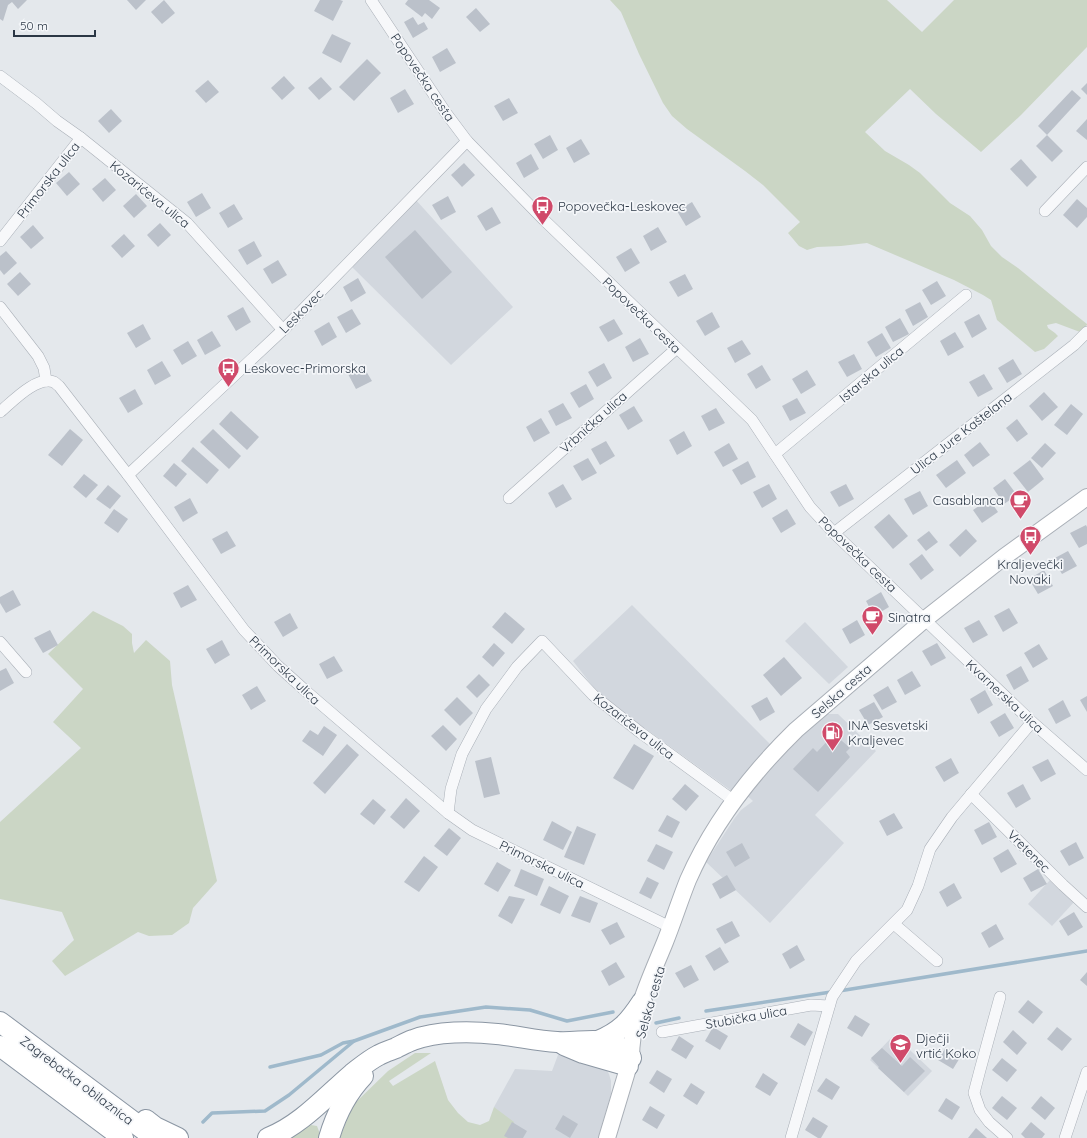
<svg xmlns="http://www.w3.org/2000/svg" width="1087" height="1138" viewBox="0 0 1087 1138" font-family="Quicksand,sans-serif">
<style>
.built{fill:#d2d7de}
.green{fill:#cbd6c5}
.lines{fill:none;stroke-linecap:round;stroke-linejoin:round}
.stream{stroke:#9fb9cb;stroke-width:3.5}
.building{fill:#bbc1ca}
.street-casing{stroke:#a9afb7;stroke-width:12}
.secondary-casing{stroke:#a9afb7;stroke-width:18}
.highway-casing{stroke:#8b96a3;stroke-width:22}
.street{stroke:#f7f8fa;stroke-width:11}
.secondary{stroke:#fff;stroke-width:16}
.highway{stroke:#fff;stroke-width:20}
.labels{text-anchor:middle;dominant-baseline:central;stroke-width:3.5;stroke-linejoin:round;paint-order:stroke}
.street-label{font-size:13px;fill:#2b3745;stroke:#f4f6f9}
.poi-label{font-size:13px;fill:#2b3745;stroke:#f4f6f9;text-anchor:start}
</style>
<rect width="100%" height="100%" fill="#e4e8ec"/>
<!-- built -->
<g class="built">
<polygon points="415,199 513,307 451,365 350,265"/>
<polygon points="632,605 771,745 733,792 639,724 594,688 573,661"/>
<polygon points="805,622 848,667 829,684 785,641"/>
<polygon points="823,714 838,714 876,751 815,815 844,843 770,923 706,862 734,819 741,810 753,801 744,793"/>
<polygon points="1051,879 1075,901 1052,926 1028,904"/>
<polygon points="894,1035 932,1071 908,1096 870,1060"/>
<polygon points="558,1055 593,1061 605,1067 609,1074 611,1081 611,1094 598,1138 508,1138 494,1107 515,1069 552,1071"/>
</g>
<!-- green -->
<g class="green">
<polygon points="610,0 887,0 922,32 954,0 1087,0 1087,47 1021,115 981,152 936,114 910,89 865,132 885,151 909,165 920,173 950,203 970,216 982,230 991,246 1002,257 1018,268 1068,309 1087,324 1087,325 1080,332 1056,323 1047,325 1048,328 1055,333 1058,336 1044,349 1035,352 997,320 991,300 983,295 954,280 867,243 841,246 817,247 807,250 799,246 788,233 800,222 763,185 745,171 687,129 672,116 663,103 639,54 621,12"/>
<polygon points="93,611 123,626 132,634 132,643 134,653 146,640 170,661 172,685 217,881 193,908 189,923 172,935 149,936 138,932 65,976 52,961 74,940 62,912 0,899 0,822 81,748 53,722 83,689 48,654"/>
<polygon points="415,1053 431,1053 389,1081 393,1086 435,1061 448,1100 458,1113 468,1122 480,1125 489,1121 494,1107 514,1122 508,1138 340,1138 352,1106 388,1071"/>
<polygon points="311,1125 317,1126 320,1134 319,1138 289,1138"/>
</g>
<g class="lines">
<!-- stream -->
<g class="stream">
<polyline points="839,991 1087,951"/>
<polyline points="706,1011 831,992"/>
<polyline points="656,1023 679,1018"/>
<polyline points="270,1067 321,1055 343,1043 354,1041"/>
<polyline points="203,1122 212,1113 265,1111 289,1095 354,1041 420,1017 486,1007 530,1010 567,1021 613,1012"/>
</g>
</g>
<!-- building -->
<g class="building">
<polygon points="0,0 27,0 18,9 12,2 8,5 3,21 0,19"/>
<polygon points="127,0 146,0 136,10"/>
<polygon points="164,0 175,13 162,24 151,12"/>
<polygon points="320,0 340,0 343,1 333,21 314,11"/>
<polygon points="408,0 429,0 440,8 432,19 425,13 422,17 405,4"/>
<polygon points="476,8 490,24 480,32 466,17"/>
<polygon points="413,17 418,25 424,22 428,29 413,38 404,22"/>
<polygon points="332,34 351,43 341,63 322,53"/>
<polygon points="447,48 456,63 440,72 432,57"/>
<polygon points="367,59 381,73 354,101 339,87"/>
<polygon points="284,76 295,88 282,100 271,88"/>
<polygon points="321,77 332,89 319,100 308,88"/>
<polygon points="208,80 219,92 206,103 195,91"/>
<polygon points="1087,83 1087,95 1081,89"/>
<polygon points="405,89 414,104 398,113 390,98"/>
<polygon points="1072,90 1081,98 1047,135 1038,126"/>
<polygon points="509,98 518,113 503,121 494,106"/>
<polygon points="111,109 122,121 109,133 98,121"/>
<polygon points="1087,119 1087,140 1076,131"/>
<polygon points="550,135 558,150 543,159 534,144"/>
<polygon points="1047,135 1063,151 1052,162 1036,146"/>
<polygon points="581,139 590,154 574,163 566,148"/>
<polygon points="531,154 539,169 524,178 516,163"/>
<polygon points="1021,159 1037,177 1027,187 1010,169"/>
<polygon points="464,163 475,175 462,187 451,175"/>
<polygon points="69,172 80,184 67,196 56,183"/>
<polygon points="105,178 116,190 103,202 92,189"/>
<polygon points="202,193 211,208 196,217 187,202"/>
<polygon points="136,194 147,206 134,218 123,206"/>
<polygon points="448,196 456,212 441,220 432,205"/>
<polygon points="1077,199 1087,208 1087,217 1077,228 1063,215"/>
<polygon points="692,202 701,217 686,226 677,211"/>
<polygon points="234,204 243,219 228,228 219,213"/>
<polygon points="492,207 501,223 486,231 477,216"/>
<polygon points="160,223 171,235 158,247 147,235"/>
<polygon points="33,225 44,238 31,249 20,237"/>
<polygon points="658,227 667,242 651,251 643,236"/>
<polygon points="415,230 452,272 422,299 385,257"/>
<polygon points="124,234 135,246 122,258 111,246"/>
<polygon points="254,241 262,256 247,265 238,250"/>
<polygon points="631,248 640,263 625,272 616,257"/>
<polygon points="6,251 17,263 4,275 0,270 0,256"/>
<polygon points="278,260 287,275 272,284 263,269"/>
<polygon points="20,272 31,284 18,296 7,284"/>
<polygon points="685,274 693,289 678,297 669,282"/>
<polygon points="358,278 366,293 351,302 343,287"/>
<polygon points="937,281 946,296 931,305 922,290"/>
<polygon points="920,302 928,317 913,326 905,310"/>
<polygon points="243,307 251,322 236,331 227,316"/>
<polygon points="352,309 361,324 346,333 337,317"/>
<polygon points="712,312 720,327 705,336 696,321"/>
<polygon points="979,314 987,329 972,338 964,322"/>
<polygon points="900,318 909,334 893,342 885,327"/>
<polygon points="614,319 623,334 608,342 599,327"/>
<polygon points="329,322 337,337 322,346 314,331"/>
<polygon points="143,324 151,339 136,348 127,333"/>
<polygon points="212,331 221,346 205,355 197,340"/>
<polygon points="955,332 964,347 948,356 940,341"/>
<polygon points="882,333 891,348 876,357 867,342"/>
<polygon points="640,338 649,354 633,362 625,347"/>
<polygon points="742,340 751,354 735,363 727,348"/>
<polygon points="188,341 197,356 182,365 173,350"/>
<polygon points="854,354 862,369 847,377 838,362"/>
<polygon points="1013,359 1022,374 1007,383 998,368"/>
<polygon points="162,361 171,376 155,385 147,370"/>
<polygon points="604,363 612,378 597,387 588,372"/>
<polygon points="762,365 771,380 756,389 747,374"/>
<polygon points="363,366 372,381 356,389 348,374"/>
<polygon points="807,370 816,385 801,394 792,379"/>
<polygon points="984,374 993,389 978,397 969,382"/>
<polygon points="586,384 594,399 579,408 570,393"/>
<polygon points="135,389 143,404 128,413 119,398"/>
<polygon points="1044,392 1058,407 1042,421 1029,406"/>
<polygon points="797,398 806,413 790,421 782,406"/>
<polygon points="563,403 572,418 556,426 548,411"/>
<polygon points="1071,404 1083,414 1067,435 1054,425"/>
<polygon points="634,406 643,421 628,430 619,415"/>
<polygon points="716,408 725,423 709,431 701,416"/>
<polygon points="231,411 259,437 247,450 219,424"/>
<polygon points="541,418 550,433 534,442 526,427"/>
<polygon points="1017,419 1028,434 1017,442 1006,428"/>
<polygon points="70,429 83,440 62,466 48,455"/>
<polygon points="213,429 241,456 229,469 200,442"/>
<polygon points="684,431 692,446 677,455 669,440"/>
<polygon points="606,441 615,456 600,465 591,449"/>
<polygon points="980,442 990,455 973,467 964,455"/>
<polygon points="729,443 738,459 723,467 714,452"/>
<polygon points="1045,443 1056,453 1042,468 1031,458"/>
<polygon points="193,447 219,470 207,484 181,461"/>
<polygon points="588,458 597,473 582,481 573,466"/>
<polygon points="957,460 966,473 946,488 936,475"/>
<polygon points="1030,460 1044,479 1028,492 1013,473"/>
<polygon points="748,461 756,477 741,485 732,470"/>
<polygon points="174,463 187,474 176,487 163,476"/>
<polygon points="84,474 98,485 86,498 73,487"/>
<polygon points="1005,479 1017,495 1004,504 993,488"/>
<polygon points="563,484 572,499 556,508 548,493"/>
<polygon points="769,484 777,499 762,508 753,492"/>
<polygon points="846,484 854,499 839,507 830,492"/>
<polygon points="108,485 121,496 110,509 96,499"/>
<polygon points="920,491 928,506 913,515 904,499"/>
<polygon points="190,498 198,513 183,522 174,507"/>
<polygon points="989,499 998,512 982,523 973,510"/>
<polygon points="114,509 128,519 118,533 104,523"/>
<polygon points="787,509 796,524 781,533 772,518"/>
<polygon points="889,514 908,536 893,549 874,527"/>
<polygon points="1086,525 1087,527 1087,544 1079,548 1070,533"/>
<polygon points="966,529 977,541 960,557 949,545"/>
<polygon points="227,531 236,546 221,554 212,539"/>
<polygon points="929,531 938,542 926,551 917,540"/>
<polygon points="1068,551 1077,566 1062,574 1053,559"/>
<polygon points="922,554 934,570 921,580 909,564"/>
<polygon points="1044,570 1053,586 1038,594 1029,579"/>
<polygon points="188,585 197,600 181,608 173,593"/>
<polygon points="13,590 21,605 6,613 0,603 0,597"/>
<polygon points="881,592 889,607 874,616 866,601"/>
<polygon points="1009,608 1018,623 1003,632 994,616"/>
<polygon points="505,612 525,629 512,644 492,627"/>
<polygon points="290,613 298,628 283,637 274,622"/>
<polygon points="857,620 865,635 850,644 842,629"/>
<polygon points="979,620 988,635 973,643 964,628"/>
<polygon points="50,630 58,645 43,653 34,638"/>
<polygon points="222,640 230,655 215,664 206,649"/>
<polygon points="494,643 505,653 493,667 482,657"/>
<polygon points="937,643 946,658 931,666 922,651"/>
<polygon points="1039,644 1048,659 1033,668 1024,653"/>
<polygon points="334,656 343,671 327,679 319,664"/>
<polygon points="784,657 802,678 781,696 763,675"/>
<polygon points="1021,666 1029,681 1014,690 1006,675"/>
<polygon points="6,668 14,683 0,691 0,671"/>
<polygon points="912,671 921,686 905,695 897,680"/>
<polygon points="479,674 490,685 477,698 466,687"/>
<polygon points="257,686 266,701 251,710 242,695"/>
<polygon points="888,686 897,702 882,710 873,695"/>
<polygon points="985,690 993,705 978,714 970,699"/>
<polygon points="1087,696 1087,712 1080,700"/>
<polygon points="457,697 473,713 460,726 444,710"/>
<polygon points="767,697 775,712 760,721 751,706"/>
<polygon points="1063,700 1071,716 1056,724 1048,709"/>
<polygon points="874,702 883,717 868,725 859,710"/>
<polygon points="1005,713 1014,728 999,737 990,722"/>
<polygon points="443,725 457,739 446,751 431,736"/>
<polygon points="324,726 337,735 323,756 302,741 310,730 318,735"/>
<polygon points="834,734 850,748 846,752 850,757 818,792 793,769 813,748 817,752"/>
<polygon points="347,744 359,755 325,794 313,783"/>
<polygon points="634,744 654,756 633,790 613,778"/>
<polygon points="491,757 500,794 484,798 475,761"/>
<polygon points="951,758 959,773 944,782 935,767"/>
<polygon points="1048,759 1056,774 1041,782 1032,767"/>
<polygon points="685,784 699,796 686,811 672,799"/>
<polygon points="1023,784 1031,799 1016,808 1007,793"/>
<polygon points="406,798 420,811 404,829 390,817"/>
<polygon points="373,799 386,810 374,825 360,814"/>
<polygon points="894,813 903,828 887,836 879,821"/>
<polygon points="667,815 680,822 672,838 658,831"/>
<polygon points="552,821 572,832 563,850 543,840"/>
<polygon points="989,822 997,837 982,845 974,830"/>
<polygon points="577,826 596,834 584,865 564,857"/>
<polygon points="449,828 461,838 447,856 434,846"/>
<polygon points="1076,842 1084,858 1069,866 1060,851"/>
<polygon points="742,843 750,858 735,867 726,852"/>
<polygon points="656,844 673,852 664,870 647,861"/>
<polygon points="1008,849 1017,864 1001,873 993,858"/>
<polygon points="424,856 438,867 419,892 404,882"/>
<polygon points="497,862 511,870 498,892 484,884"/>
<polygon points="521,869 544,879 537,896 514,886"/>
<polygon points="1038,869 1047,884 1031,892 1023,878"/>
<polygon points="727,875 736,890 720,899 712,884"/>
<polygon points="647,877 659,883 651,899 639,893"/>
<polygon points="954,883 962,898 947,907 939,892"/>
<polygon points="549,886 569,896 560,914 540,905"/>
<polygon points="509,896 525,899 512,924 498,916"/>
<polygon points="580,896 598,903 590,923 571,916"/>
<polygon points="1074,912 1083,927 1068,936 1059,921"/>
<polygon points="732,921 740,936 725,944 716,929"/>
<polygon points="617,922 625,937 610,945 601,930"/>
<polygon points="996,924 1004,939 989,948 981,933"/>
<polygon points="797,945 805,960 790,969 782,954"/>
<polygon points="720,947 729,962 714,971 705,956"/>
<polygon points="616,962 625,977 609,986 601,971"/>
<polygon points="691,965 699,980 684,988 675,973"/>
<polygon points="1087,972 1087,986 1080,980"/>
<polygon points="1028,1000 1043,1012 1033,1024 1018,1012"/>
<polygon points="855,1015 870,1024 862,1037 847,1028"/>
<polygon points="798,1023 813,1032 805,1046 790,1037"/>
<polygon points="713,1027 728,1036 720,1050 705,1041"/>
<polygon points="1057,1027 1072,1039 1062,1051 1047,1039"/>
<polygon points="1013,1030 1027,1043 1017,1055 1003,1042"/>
<polygon points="679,1036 694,1046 686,1059 671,1050"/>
<polygon points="946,1047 961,1056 953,1069 938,1060"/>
<polygon points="882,1048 902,1066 910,1057 925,1071 904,1092 878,1068 879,1067 871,1058"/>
<polygon points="1002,1058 1017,1070 1007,1082 992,1070"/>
<polygon points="657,1070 672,1079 664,1093 649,1083"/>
<polygon points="763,1073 778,1083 770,1096 755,1087"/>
<polygon points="826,1078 840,1087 832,1100 817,1091"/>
<polygon points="691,1083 705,1092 697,1105 683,1096"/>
<polygon points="1002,1096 1017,1108 1007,1120 992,1108"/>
<polygon points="1041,1096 1055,1108 1045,1120 1031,1108"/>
<polygon points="946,1098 960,1107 952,1120 938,1111"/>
<polygon points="650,1106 665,1115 657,1129 642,1120"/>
<polygon points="563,1115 578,1124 570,1138 555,1129"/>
<polygon points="813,1117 828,1126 821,1138 818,1138 805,1130"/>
<polygon points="512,1122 527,1131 523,1138 508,1138 504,1136"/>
<polygon points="1031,1122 1045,1134 1042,1138 1025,1138 1021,1134"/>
<polygon points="976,1128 987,1138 968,1138"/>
</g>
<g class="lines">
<defs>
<g id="street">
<polyline points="371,0 446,113 467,141 544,220 752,420 810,507 834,533 1032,722 1087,770"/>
<polyline points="0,76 36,103 57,121 81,138 187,223 283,330"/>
<polyline points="1045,211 1087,167"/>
<polyline points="0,241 81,138"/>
<polyline points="0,307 38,356 44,368 46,381"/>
<path d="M0 412C13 401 36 376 54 382 56 383 57 385 59 386L128 475 244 630 278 666 308 693 448 813 472 830 670 927"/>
<polyline points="775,454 966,295"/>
<polyline points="128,475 286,327 467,141"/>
<polyline points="509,498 677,348"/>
<polyline points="834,533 1074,345 1087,332"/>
<polyline points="0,642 26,672"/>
<polyline points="971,794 1063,885 1087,907"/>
<polyline points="448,813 451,789 462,754 486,709 517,667 542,641 593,695 641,733 734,801"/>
<polyline points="894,924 937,961"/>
<polyline points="1000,997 980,1070 974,1093 980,1110 989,1122 1007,1138"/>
<polyline points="662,1032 811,1005 829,1006"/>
<polyline points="791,1138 832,997 856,961 907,910 918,886 930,849 952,817 1032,722"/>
<polyline points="1065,1138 1087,1072"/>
</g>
<g id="secondary">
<path d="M631 1058C631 1017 650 979 665 942 673 922 680 900 688 880 713 823 752 773 796 730L924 620 1004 557 1087 497"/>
<polyline points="607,1138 632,1055"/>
</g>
<g id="highway">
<polyline points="0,1022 155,1138"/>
<path d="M598 1041C620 1032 629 1022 642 1002"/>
<polyline points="564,1045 583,1053 628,1066"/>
<polyline points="0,1046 123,1138"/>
<polyline points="146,1120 155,1127 178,1138"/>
<path d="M268 1138C301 1125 325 1097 352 1074 361 1067 369 1060 379 1055 384 1052 391 1050 396 1048 402 1045 407 1042 413 1040 437 1031 471 1031 497 1034 517 1036 537 1041 557 1042 583 1044 613 1032 631 1058"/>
<path d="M329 1138C336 1114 346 1094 363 1076"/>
</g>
</defs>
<!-- street casing -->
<use href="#street" class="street-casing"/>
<!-- secondary casing -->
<use href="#secondary" class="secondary-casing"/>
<!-- highway casing -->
<use href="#highway" class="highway-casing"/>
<!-- street -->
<use href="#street" class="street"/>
<!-- secondary -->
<use href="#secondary" class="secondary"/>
<!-- highway -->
<use href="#highway" class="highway"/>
</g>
<!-- icons -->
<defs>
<symbol id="bus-pin" viewBox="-11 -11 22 30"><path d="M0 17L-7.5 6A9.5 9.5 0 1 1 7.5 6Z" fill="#d04a6a" stroke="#f4f6f9"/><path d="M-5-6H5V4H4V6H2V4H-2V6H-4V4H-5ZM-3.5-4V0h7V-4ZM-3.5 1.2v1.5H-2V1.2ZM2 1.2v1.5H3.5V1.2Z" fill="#fff"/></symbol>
<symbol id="cafe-pin" viewBox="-11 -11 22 30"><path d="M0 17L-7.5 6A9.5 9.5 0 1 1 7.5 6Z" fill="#d04a6a" stroke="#f4f6f9"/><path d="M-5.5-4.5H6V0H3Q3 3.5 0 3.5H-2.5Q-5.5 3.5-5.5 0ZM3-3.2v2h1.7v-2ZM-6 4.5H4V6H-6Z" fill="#fff"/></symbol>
<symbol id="fuel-pin" viewBox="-11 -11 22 30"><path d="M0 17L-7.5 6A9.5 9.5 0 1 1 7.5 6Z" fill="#d04a6a" stroke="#f4f6f9"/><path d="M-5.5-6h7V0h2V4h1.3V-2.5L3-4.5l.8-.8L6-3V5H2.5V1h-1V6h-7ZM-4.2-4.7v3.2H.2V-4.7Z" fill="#fff"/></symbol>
<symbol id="school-pin" viewBox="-11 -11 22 30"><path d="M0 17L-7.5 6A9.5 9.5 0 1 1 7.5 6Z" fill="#d04a6a" stroke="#f4f6f9"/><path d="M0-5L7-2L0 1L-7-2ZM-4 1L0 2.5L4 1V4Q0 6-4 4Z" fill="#fff"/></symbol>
</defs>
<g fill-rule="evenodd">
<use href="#bus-pin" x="530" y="194" width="25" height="34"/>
<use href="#bus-pin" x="216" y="356" width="25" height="34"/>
<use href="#cafe-pin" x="1008" y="488" width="25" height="34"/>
<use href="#bus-pin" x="1018" y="524" width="25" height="34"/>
<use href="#cafe-pin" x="860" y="604" width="25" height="34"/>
<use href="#fuel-pin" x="820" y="720" width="25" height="34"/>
<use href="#school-pin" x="888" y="1032" width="25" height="34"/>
</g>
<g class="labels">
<!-- street labels -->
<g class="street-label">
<text transform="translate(423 77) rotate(56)">Popovečka cesta</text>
<text transform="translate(48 180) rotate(-52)">Primorska ulica</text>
<text transform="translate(150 194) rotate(39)">Kozarićeva ulica</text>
<text transform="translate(301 311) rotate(-45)">Leskovec</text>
<text transform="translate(642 315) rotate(44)">Popovečka cesta</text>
<text transform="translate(871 374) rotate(-40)">Istarska ulica</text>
<text transform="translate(593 422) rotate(-42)">Vrbnička ulica</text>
<text transform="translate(961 433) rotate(-38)">Ulica Jure Kaštelana</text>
<text transform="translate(858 554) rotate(44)">Popovečka cesta</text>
<text transform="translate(285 670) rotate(44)">Primorska ulica</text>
<text transform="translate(841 691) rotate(-41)">Selska cesta</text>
<text transform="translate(1005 696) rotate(43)">Kvarnerska ulica</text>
<text transform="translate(634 726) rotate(38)">Kozarićeva ulica</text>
<text transform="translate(1029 851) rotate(45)">Vretenec</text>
<text transform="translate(542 864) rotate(26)">Primorska ulica</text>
<text transform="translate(650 1002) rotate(-74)">Selska cesta</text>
<text transform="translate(746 1017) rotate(-10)">Stubička ulica</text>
<text transform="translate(77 1080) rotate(37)">Zagrebačka obilaznica</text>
</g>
<!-- poi labels -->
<g class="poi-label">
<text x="558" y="206">Popovečka-Leskovec</text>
<text x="244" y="368">Leskovec-Primorska</text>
<text x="1004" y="500" text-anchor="end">Casablanca</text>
<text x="1030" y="564" text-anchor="middle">Kraljevečki<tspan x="1030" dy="15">Novaki</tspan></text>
<text x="888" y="617">Sinatra</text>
<text x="848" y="725">INA Sesvetski<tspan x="848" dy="15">Kraljevec</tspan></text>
<text x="916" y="1038">Dječji<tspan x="916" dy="15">vrtić Koko</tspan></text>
</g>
</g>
<!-- scale -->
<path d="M14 30v6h81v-6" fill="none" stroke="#2b3745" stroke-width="2"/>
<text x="20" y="30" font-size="12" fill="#2b3745" stroke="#f4f6f9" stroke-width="3" paint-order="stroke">50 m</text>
</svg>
